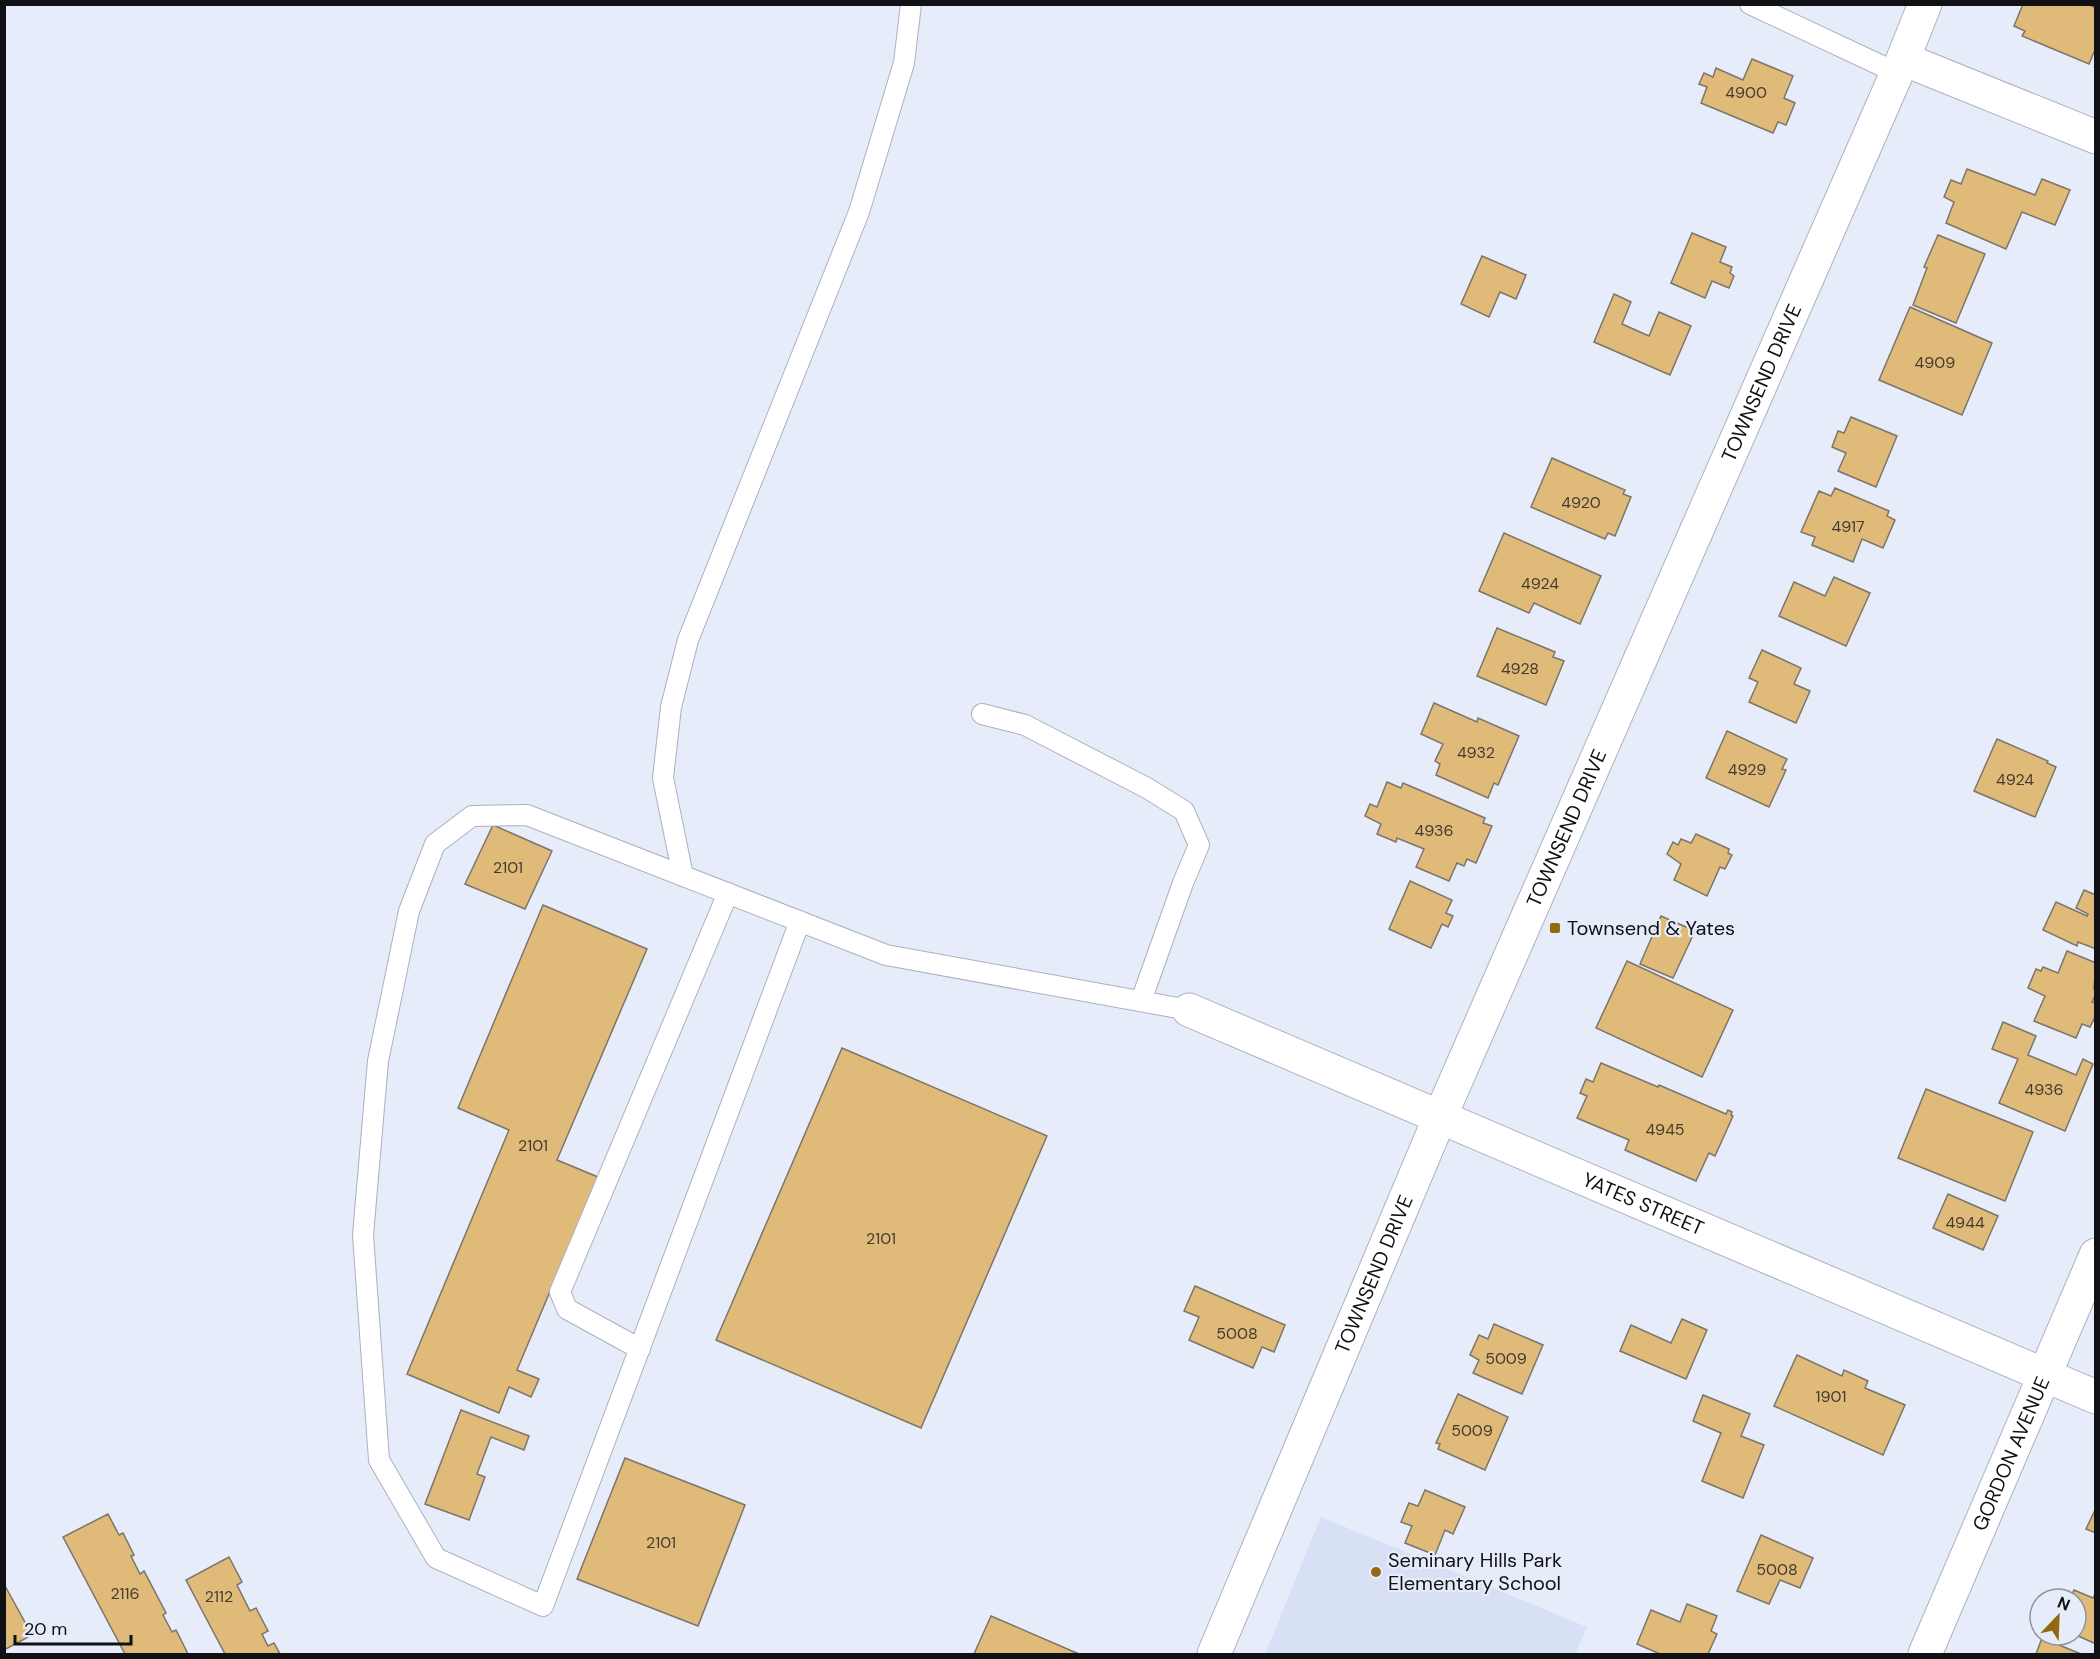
<svg xmlns="http://www.w3.org/2000/svg" width="2100" height="1659" viewBox="0 0 2100 1659" font-family="'DM Sans',sans-serif">
<style>
.built{fill:#d7e0f4}
.building{fill:#e0ba79;stroke:#7c7569;stroke-width:1.5}
.lines{fill:none;stroke-linecap:round;stroke-linejoin:round}
.lane-casing{stroke:#abb1be;stroke-width:22}
.street-casing{stroke:#abb1be;stroke-width:35}
.lane{stroke:#fff;stroke-width:20}
.street{stroke:#fff;stroke-width:33}
.poi-dot{fill:#926811;stroke:#e6ecfa;stroke-width:2}
.labels{text-anchor:middle;dominant-baseline:central;stroke-width:4.5;stroke-linejoin:round;paint-order:stroke}
.number-label{font-size:16px;fill:#433b2e}
.street-label{font-size:20px;fill:#0f1115;stroke:#e6ecfa}
.poi-label{font-size:20px;fill:#0f1115;stroke:#e6ecfa;text-anchor:start}
</style>
<rect width="100%" height="100%" fill="#e6ecfa"/>
<!-- built -->
<polygon class="built" points="1321,1517 1587,1627 1575,1654 1265,1654"/>
<!-- building -->
<g class="building">
<polygon points="2023,4 2088,4 2096,8 2096,47 2089,64 2022,36 2025,31 2014,26"/>
<polygon points="1752,59 1793,76 1784,98 1795,103 1786,125 1778,122 1773,133 1701,103 1707,87 1699,84 1704,73 1713,77 1716,68 1743,80"/>
<polygon points="1967,169 2035,195 2042,179 2070,190 2055,225 2022,212 2006,249 1946,223 1954,202 1944,197 1951,180 1961,184"/>
<polygon points="1692,233 1726,247 1720,262 1732,267 1730,273 1734,276 1729,288 1712,281 1705,298 1671,283"/>
<polygon points="1938,235 1985,254 1956,323 1913,305 1927,268 1924,267"/>
<polygon points="1482,256 1526,275 1516,299 1500,292 1489,317 1461,304"/>
<polygon points="1614,294 1631,302 1622,324 1649,336 1659,312 1691,326 1670,375 1594,342"/>
<polygon points="1910,307 1992,343 1962,415 1879,380"/>
<polygon points="1851,417 1897,436 1876,487 1838,471 1846,453 1832,447 1838,431 1844,433"/>
<polygon points="1552,458 1625,490 1623,494 1631,497 1615,536 1608,533 1605,539 1531,507"/>
<polygon points="1835,488 1889,511 1887,516 1895,520 1883,548 1862,539 1853,562 1812,545 1815,537 1801,532 1819,491 1831,496"/>
<polygon points="1504,533 1601,576 1580,624 1534,603 1529,613 1479,591"/>
<polygon points="1834,577 1870,593 1846,646 1779,616 1794,582 1825,596"/>
<polygon points="1497,628 1555,652 1553,657 1564,661 1546,705 1477,676"/>
<polygon points="1762,650 1801,668 1794,684 1810,691 1796,723 1749,702 1758,682 1749,678"/>
<polygon points="1434,703 1477,722 1478,718 1519,736 1498,785 1494,783 1488,798 1436,775 1440,764 1435,761 1443,744 1421,734"/>
<polygon points="1727,731 1787,759 1782,769 1786,770 1769,807 1706,778"/>
<polygon points="1997,739 2048,761 2047,763 2056,767 2035,817 1974,791"/>
<polygon points="1387,782 1401,788 1403,783 1485,818 1483,823 1492,826 1476,863 1467,859 1464,866 1457,863 1449,881 1416,867 1424,849 1397,838 1396,842 1377,834 1381,824 1365,816 1370,804 1377,807"/>
<polygon points="493,825 552,851 525,909 465,884"/>
<polygon points="1696,834 1729,849 1728,853 1732,855 1725,869 1720,867 1707,896 1674,880 1681,864 1667,854 1673,842 1678,845 1681,839 1691,843"/>
<polygon points="1410,881 1452,900 1446,913 1453,916 1448,927 1442,924 1431,948 1389,929"/>
<polygon points="2084,890 2096,895 2096,949 2078,942 2077,946 2043,930 2056,902 2087,916 2088,914 2076,908"/>
<polygon points="543,905 647,949 557,1160 598,1177 517,1370 539,1379 531,1397 509,1387 499,1413 407,1374 509,1130 458,1108"/>
<polygon points="1661,916 1695,931 1673,978 1640,964"/>
<polygon points="2067,951 2096,963 2094,989 2096,994 2092,1002 2096,1003 2096,1015 2090,1027 2082,1024 2076,1038 2034,1021 2045,996 2028,988 2036,969 2041,971 2043,967 2058,973"/>
<polygon points="1627,961 1733,1010 1702,1077 1596,1028"/>
<polygon points="2003,1022 2036,1036 2028,1055 2076,1075 2083,1059 2093,1064 2065,1131 1999,1103 2018,1059 1992,1049"/>
<polygon points="842,1048 1047,1136 921,1428 716,1340"/>
<polygon points="1601,1063 1658,1087 1659,1085 1726,1114 1728,1110 1732,1112 1731,1115 1733,1116 1715,1156 1709,1153 1696,1181 1625,1150 1629,1140 1577,1118 1587,1096 1580,1093 1586,1079 1593,1082"/>
<polygon points="1926,1089 2033,1132 2005,1201 1898,1158"/>
<polygon points="1948,1194 1998,1216 1983,1250 1933,1228"/>
<polygon points="1195,1286 1285,1325 1274,1352 1262,1347 1253,1368 1189,1340 1199,1317 1184,1311"/>
<polygon points="1682,1319 1707,1330 1686,1379 1620,1351 1631,1325 1671,1343"/>
<polygon points="1494,1324 1543,1345 1522,1394 1473,1373 1479,1360 1470,1355 1479,1335 1488,1339"/>
<polygon points="1797,1355 1842,1376 1844,1370 1868,1381 1865,1388 1905,1405 1883,1455 1774,1406"/>
<polygon points="1458,1394 1508,1417 1485,1470 1438,1449 1440,1444 1436,1443"/>
<polygon points="1703,1395 1750,1414 1741,1436 1764,1445 1743,1498 1702,1481 1721,1433 1693,1421"/>
<polygon points="461,1410 529,1436 524,1450 491,1437 477,1474 485,1477 469,1520 425,1504"/>
<polygon points="625,1458 745,1505 698,1626 577,1579"/>
<polygon points="1425,1490 1465,1507 1453,1534 1445,1530 1435,1555 1405,1543 1412,1526 1401,1522 1409,1503 1418,1506"/>
<polygon points="2096,1508 2096,1533 2086,1529"/>
<polygon points="108,1514 119,1535 123,1533 134,1555 131,1556 140,1574 144,1571 166,1613 163,1615 172,1632 176,1630 188,1654 125,1654 63,1537"/>
<polygon points="1761,1535 1813,1558 1800,1588 1780,1580 1769,1604 1737,1591"/>
<polygon points="229,1557 242,1582 237,1585 250,1611 256,1608 268,1631 262,1634 268,1646 274,1643 280,1654 225,1654 186,1580"/>
<polygon points="4,1584 32,1635 4,1650"/>
<polygon points="2074,1590 2093,1598 2096,1592 2096,1644 2076,1635 2076,1599 2070,1599"/>
<polygon points="1687,1604 1717,1616 1711,1631 1717,1634 1708,1654 1660,1654 1637,1644 1651,1610 1680,1622"/>
<polygon points="991,1616 1079,1654 974,1654"/>
<polygon points="2042,1638 2081,1654 2036,1654"/>
</g>
<g class="lines">
<defs>
<g id="lane">
<polyline points="1750,4 1897,73"/>
<polyline points="982,714 1025,725 1147,788 1184,811 1199,845 1183,883 1141,1001"/>
<polyline points="683,876 663,778 671,707 688,640 859,212 904,63 911,4"/>
<polyline points="800,921 543,1606 436,1558 379,1460 363,1235 378,1061 409,911 435,844 472,816 527,815 886,955 1189,1010"/>
<polyline points="640,1349 567,1309 560,1292 728,893"/>
</g>
<g id="street">
<polyline points="1903,59 2096,137"/>
<path id="s1" d="M1189 1010 2096 1397"/>
<path id="s2" d="M1214 1654 1440 1117 1903 59 1925 4"/>
<path id="s3" d="M1925 1654 2096 1255"/>
</g>
</defs>
<!-- lane casing -->
<use href="#lane" class="lane-casing"/>
<!-- street casing -->
<use href="#street" class="street-casing"/>
<!-- lane -->
<use href="#lane" class="lane"/>
<!-- street -->
<use href="#street" class="street"/>
</g>
<!-- markers -->
<g class="poi-dot">
<rect x="1549" y="922" width="12" height="12" rx="3"/>
<circle cx="1376" cy="1572" r="6"/>
</g>
<g class="labels">
<!-- number labels -->
<g class="number-label">
<text x="1746" y="92">4900</text>
<text x="1935" y="362">4909</text>
<text x="1581" y="502">4920</text>
<text x="1848" y="526">4917</text>
<text x="1540" y="583">4924</text>
<text x="1520" y="668">4928</text>
<text x="1476" y="752">4932</text>
<text x="1747" y="769">4929</text>
<text x="2015" y="779">4924</text>
<text x="1434" y="830">4936</text>
<text x="508" y="867">2101</text>
<text x="2044" y="1089">4936</text>
<text x="1665" y="1129">4945</text>
<text x="533" y="1145">2101</text>
<text x="1965" y="1222">4944</text>
<text x="881" y="1238">2101</text>
<text x="1237" y="1333">5008</text>
<text x="1506" y="1358">5009</text>
<text x="1831" y="1396">1901</text>
<text x="1472" y="1430">5009</text>
<text x="661" y="1542">2101</text>
<text x="1777" y="1569">5008</text>
<text x="125" y="1593">2116</text>
<text x="219" y="1596">2112</text>
</g>
<!-- street labels -->
<g class="street-label">
<text stroke="none"><textPath href="#s2" startOffset="1384">TOWNSEND DRIVE</textPath></text>
<text stroke="none"><textPath href="#s2" startOffset="898">TOWNSEND DRIVE</textPath></text>
<text stroke="none"><textPath href="#s1" startOffset="494">YATES STREET</textPath></text>
<text stroke="none"><textPath href="#s2" startOffset="412">TOWNSEND DRIVE</textPath></text>
<text stroke="none"><textPath href="#s3" startOffset="218">GORDON AVENUE</textPath></text>
</g>
<!-- poi labels -->
<g class="poi-label">
<text x="1567" y="928">Townsend &amp; Yates</text>
<text x="1388" y="1560">Seminary Hills Park<tspan x="1388" dy="23">Elementary School</tspan></text>
</g>
</g>
<!-- border -->
<rect width="2100" height="1659" fill="none" stroke="#0f1115" stroke-width="12"/>
<!-- north arrow -->
<g transform="translate(2058 1617) rotate(23)"><circle r="28" fill="#e6ecfa" stroke="#90949e" stroke-width="1.5"/>
<path d="M0-4.5L10 22L0 15L-10 22Z" fill="#926811"/>
<text y="-9" font-size="16" font-weight="bold" text-anchor="middle" fill="#0f1115">N</text>
</g>
<!-- scale -->
<path d="M15 1635v9h116v-9" fill="none" stroke="#0f1115" stroke-width="3"/>
<text x="24" y="1635" font-size="18" fill="#0f1115" stroke="#e6ecfa" stroke-width="4.5" paint-order="stroke">20 m</text>
</svg>
